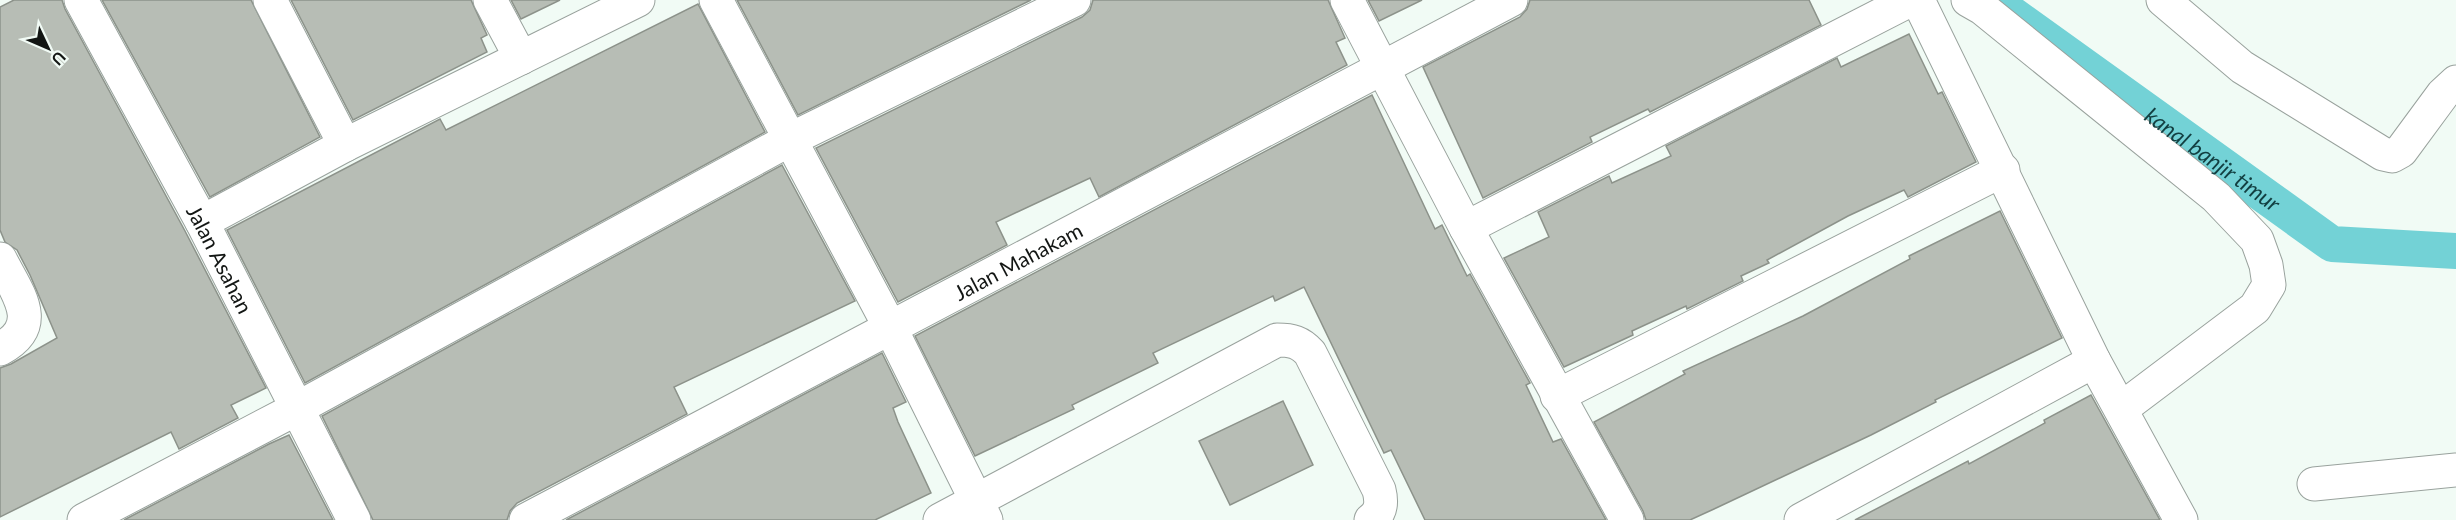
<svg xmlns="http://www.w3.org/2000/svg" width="2456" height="520" viewBox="0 0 2456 520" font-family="Lato,sans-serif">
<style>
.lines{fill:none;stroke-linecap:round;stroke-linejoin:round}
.canal{stroke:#73d2d6;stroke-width:36}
.building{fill:#b7bdb5;stroke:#8c928a;stroke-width:1.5}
.minor-casing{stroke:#99a29d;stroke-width:35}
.minor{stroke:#fff;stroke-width:33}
.labels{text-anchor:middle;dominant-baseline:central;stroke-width:4.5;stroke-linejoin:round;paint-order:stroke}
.street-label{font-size:21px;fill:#131614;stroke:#f1fbf5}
.water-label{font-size:22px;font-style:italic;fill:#123f41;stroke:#f1fbf5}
</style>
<rect width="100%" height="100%" fill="#f1fbf5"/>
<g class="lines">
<!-- canal -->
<path class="canal" id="s1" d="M2006 10 2332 244 2456 251"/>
</g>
<!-- building -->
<g class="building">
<polygon points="14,0 62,0 65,9 185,231 266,388 231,405 238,418 179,449 171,432 0,517 0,368 11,364 57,338 30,275 17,250 5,242 0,230 0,7"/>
<polygon points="102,0 251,0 320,137 210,197"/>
<polygon points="291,0 471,0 487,35 481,38 487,52 353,120"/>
<polygon points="511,0 560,0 521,19"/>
<polygon points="737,0 1031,0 798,115"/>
<polygon points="1093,0 1328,0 1345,38 1336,42 1347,65 1099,197 1090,178 996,222 1007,245 898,302 816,148 1082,17 1090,10"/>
<polygon points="1368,0 1422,0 1379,21"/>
<polygon points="1530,0 1809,0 1821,25 1650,112 1648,109 1590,137 1592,142 1483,198 1423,67 1520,17 1527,9"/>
<polygon points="698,4 765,132 305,383 227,230 440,119 446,130"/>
<polygon points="1909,34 1938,94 1942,92 1976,162 1908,197 1904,190 1848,216 1767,260 1769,263 1741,276 1743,281 1687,309 1686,306 1632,331 1633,335 1564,367 1504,258 1549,237 1538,212 1609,176 1612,183 1671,156 1666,146 1837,58 1841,67"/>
<polygon points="1372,95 1435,229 1442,225 1467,276 1470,274 1530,383 1526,385 1553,442 1561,439 1606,520 1425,520 1391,450 1384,453 1304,287 1275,301 1273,296 1153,353 1158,363 1072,405 1074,409 975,456 915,336"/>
<polygon points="782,165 855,301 674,387 687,414 517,503 510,511 507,520 373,520 322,416"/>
<polygon points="2000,211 2062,338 1935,400 1936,402 1871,435 1714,509 1690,520 1646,520 1643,511 1594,422 1685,374 1683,371 1803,316 1910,259 1909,256"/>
<polygon points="882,353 906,402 893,408 898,422 931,493 875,520 566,520"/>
<polygon points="2091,395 2160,520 1855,520 1968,461 1969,464 2045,423 2044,420"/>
<polygon points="1283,401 1313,465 1230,505 1199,441"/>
<polygon points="289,435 333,520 124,520 269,444"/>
</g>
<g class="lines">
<defs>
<g id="minor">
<path id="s2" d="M81 0 202 222 354 520"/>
<polyline points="270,0 345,145"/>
<polyline points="490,0 521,58"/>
<polyline points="716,0 891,329 986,520"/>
<polyline points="1347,0 1466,228 1627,520"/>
<polyline points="1918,0 2094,361 2181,520"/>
<polyline points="1968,0 1982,8 2216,197 2257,240 2266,265 2269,285 2255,308 2121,409"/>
<polyline points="2163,0 2242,67 2383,154 2392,156 2401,151 2443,94 2456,82"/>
<polyline points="202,222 345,145 638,0"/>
<polyline points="1466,228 1910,0"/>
<path d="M0 259C17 293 45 325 0 349"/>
<polyline points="1557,396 2003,170"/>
<polyline points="2314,484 2456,470"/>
<polyline points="84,520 296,409 789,140 1074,0"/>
<path id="s3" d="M526 520 1511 0"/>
<path d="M940 520 1277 340C1292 340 1300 342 1310 353L1379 490C1382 502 1382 512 1371 520"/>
<polyline points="1801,520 2094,361"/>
</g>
</defs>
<!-- minor casing -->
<use href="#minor" class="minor-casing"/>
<!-- minor -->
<use href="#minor" class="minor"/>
</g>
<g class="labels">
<!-- street labels -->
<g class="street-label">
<text stroke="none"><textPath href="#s2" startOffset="294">Jalan Asahan</textPath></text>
<text stroke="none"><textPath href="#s3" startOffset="556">Jalan Mahakam</textPath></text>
</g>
<!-- water labels -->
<g class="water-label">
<text stroke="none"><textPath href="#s1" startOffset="255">kanal banjir timur</textPath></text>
</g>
</g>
<!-- north arrow -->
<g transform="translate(48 48) rotate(134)" stroke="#f1fbf5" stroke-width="4.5" paint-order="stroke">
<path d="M0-4.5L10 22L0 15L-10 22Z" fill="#131614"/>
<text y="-9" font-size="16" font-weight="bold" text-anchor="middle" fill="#131614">U</text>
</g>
</svg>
